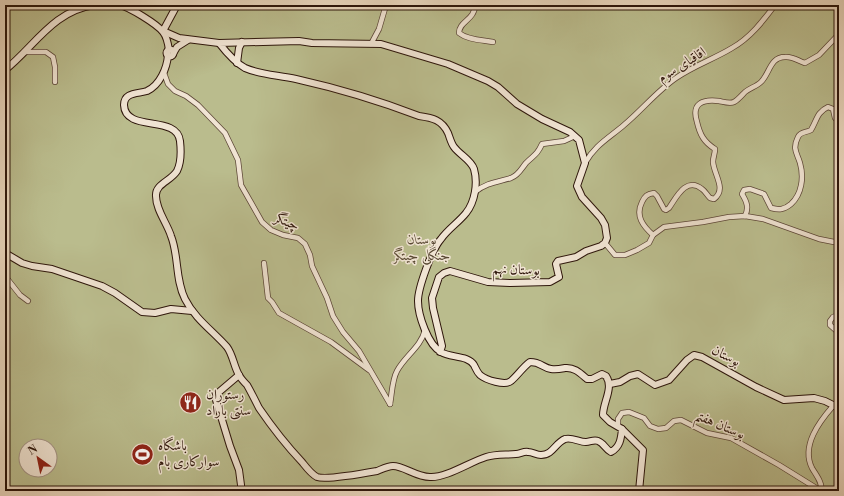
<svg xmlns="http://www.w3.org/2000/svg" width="844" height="496" viewBox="0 0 844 496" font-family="'Libre Bodoni',Amiri,serif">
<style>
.park{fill:#babc8d;stroke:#74694c;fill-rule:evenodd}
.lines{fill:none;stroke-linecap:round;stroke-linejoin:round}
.street-casing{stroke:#5c4637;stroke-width:6}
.secondary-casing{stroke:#2e160b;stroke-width:8}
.street{stroke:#f0e4d3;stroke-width:4.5}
.secondary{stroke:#f0e4d3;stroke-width:6}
.labels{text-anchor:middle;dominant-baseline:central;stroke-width:3;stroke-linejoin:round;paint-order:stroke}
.street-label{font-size:14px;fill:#2e160b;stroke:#f0e4d3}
.park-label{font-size:14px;font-style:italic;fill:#584832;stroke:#f0e4d3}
.poi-label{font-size:14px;fill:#2e160b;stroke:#f0e4d3;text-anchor:start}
</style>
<rect width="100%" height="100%" fill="#e8d5bc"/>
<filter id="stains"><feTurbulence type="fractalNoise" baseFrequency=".005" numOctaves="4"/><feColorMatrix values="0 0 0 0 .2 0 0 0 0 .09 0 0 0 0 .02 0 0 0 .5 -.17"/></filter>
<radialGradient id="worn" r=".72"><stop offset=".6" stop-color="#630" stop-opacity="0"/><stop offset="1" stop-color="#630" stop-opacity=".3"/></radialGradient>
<!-- park -->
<path class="park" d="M5 5H839V491H5ZM26 446H50V470H26Z"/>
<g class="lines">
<defs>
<g id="street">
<path d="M475 5C475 20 459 21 459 33 468 40 482 40 493 42"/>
<polyline points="371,44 379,29 386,5"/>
<polyline points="25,52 46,52 53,57 55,67 55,82"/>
<polyline points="164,73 168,84 175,91 186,96 198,105 225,133 238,160 241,185 262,222 271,230 283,235 298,238 305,244 310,255 312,266 327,298 333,316 343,332 359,351 390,404"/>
<path d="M585 163C595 145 609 138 624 125 642 110 657 91 676 78 693 66 714 59 732 48 750 38 763 21 775 5"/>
<path d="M475 192C486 183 497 182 511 178 519 175 521 169 526 163 534 155 537 155 542 144L564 141 575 136"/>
<path d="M745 216C749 208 747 202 742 194L744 190 750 189 764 194 771 208C779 210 784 210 791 204 802 194 804 177 800 163 797 153 792 149 798 137 801 131 806 133 811 130 817 120 817 112 828 107L833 109 835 118 839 122"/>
<polyline points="653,235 664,227 703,222 729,217 745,216 763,219 819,239 839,243"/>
<path d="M605 243 615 255H625L637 250 649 243 653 235C643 226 635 216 642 202 645 196 647 194 654 193L657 196 664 209 666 210 669 208C676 198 686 176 702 189 705 191 707 195 710 198L714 199C727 189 714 175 713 162 713 157 715 154 715 149 704 142 700 135 697 122 691 103 703 99 719 101 724 102 730 104 734 102 738 100 742 95 745 92 750 88 757 86 761 82 770 73 770 57 785 57 793 56 798 61 805 63L819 55 839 34"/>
<polyline points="264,263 268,298 272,302 279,313 331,342 369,370"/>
<polyline points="5,276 20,295 28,301"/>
<polyline points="839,315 833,317 830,321 830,325 839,333"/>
<path d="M390 404C392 394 392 380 397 371 405 356 421 347 425 330"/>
<polyline points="618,426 618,419 622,413 629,412 644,418 650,426 658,429 666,428 674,421 681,420 707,433 731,438 779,465 821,491"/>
<path d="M821 491C823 483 816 475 812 468 801 446 819 422 833 406"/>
</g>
<g id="secondary">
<path d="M120 5C129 7 157 24 163 32 167 37 168 43 169 50"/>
<polyline points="177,5 163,31 179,38 219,43"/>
<circle cx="170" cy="53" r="3.5"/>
<polyline points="174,52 177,47 188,40"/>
<path d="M168 55C167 68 160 85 147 91 138 94 124 92 124 105 125 133 177 114 180 141 181 150 181 163 177 171 171 181 155 184 156 196 156 210 167 223 171 236 179 256 175 279 185 299 195 319 213 331 227 347 233 355 234 367 239 375 241 379 244 382 247 385 251 392 255 400 259 408 272 427 286 445 302 462 306 467 311 474 317 477 326 480 366 473 377 471 382 469 388 466 393 466 404 466 416 477 430 477 446 478 470 462 486 457 496 454 505 455 516 454 520 454 524 451 528 452 533 452 536 455 541 455 553 455 555 443 565 439 572 437 579 442 586 442 590 442 594 439 598 441 604 443 605 449 611 452 620 447 621 439 622 429L610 422 603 415C603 402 614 388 606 376L602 374 592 379H587C580 373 574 367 565 368 560 369 556 370 551 369 543 368 541 362 530 362 523 367 518 375 511 381 505 386 486 380 480 375 477 372 476 369 474 365 468 355 450 358 441 352 428 345 418 315 418 301 418 288 432 249 441 239 448 229 459 222 466 213 475 202 478 183 474 169 471 160 460 155 454 147 451 143 450 138 448 133 442 120 433 118 419 116 380 101 336 88 296 79 279 75 261 75 245 68 234 62 226 52 219 43L299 41 312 43 381 44 448 64 488 81 498 87 517 104 542 119 570 132 579 140 585 163 577 186 582 197 601 218 605 225 607 238 605 243 601 246 586 251 576 257 558 261 556 264 559 277 550 282 510 283 488 282 450 271 444 273 439 277 432 298 433 308 442 346 440 352"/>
<polyline points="237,63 239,48 242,42"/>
<path d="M5 70C34 47 53 11 94 5"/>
<polyline points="5,253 22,263 32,266 52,269 102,286 115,293 142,312 155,313 171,309 192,311"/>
<polyline points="239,375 219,392 216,400 230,446 239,470 241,485 241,491"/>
<polyline points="610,384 620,382 630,376 638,374 655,385 669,380 687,360 694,355 702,357 756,387 784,400 814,398 825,401 839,408"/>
<polyline points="622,429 643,450 639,491"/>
</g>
</defs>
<!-- street casing -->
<use href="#street" class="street-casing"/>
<!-- secondary casing -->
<use href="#secondary" class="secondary-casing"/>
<!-- street -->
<use href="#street" class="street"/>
<!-- secondary -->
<use href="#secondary" class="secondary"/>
</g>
<!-- icons -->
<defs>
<symbol id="restaurant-disc" viewBox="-11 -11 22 22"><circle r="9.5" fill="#8f2418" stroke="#f0e4d3"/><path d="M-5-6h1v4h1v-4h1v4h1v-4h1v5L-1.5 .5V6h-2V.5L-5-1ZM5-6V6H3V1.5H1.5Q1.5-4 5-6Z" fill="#fff"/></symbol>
<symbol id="stadium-disc" viewBox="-11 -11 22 22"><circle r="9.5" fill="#8f2418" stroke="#f0e4d3"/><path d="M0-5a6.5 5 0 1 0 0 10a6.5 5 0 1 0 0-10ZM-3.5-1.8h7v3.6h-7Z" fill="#fff"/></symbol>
</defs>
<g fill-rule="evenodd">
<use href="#restaurant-disc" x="178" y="390" width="25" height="25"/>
<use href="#stadium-disc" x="130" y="442" width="25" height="25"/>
</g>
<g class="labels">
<!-- street labels -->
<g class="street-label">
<text transform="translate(682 65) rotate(-32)">اقاقیای سوم</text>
<text transform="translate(287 222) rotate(23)">چیتگر</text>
<text transform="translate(516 270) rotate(2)">بوستان نهم</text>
<text transform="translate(726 356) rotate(28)">بوستان</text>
<text transform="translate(720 425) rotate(23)">بوستان هفتم</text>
</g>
<!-- park labels -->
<g class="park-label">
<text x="422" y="240">بوستان<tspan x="422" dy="16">جنگلی چیتگر</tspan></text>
</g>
<!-- poi labels -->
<g class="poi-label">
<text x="206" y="395">رستوران<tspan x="206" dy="16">سنتی باراد</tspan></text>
<text x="158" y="446">باشگاه<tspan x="158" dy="16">سوارکاری بام</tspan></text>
</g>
</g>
<!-- margin -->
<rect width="844" height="496" fill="none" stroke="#e8d5bc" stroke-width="20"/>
<rect x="6" y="6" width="832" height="484" fill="none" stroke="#2e160b" stroke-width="2"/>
<rect x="10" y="10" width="824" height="476" fill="none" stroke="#2e160b"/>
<!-- north arrow -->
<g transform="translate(38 458) rotate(327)"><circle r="19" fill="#f0e4d3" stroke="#a29283"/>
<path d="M0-3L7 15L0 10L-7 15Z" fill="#8f2418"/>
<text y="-6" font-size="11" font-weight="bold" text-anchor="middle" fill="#2e160b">N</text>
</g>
<rect width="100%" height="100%" filter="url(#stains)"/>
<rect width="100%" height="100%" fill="url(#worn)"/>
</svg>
